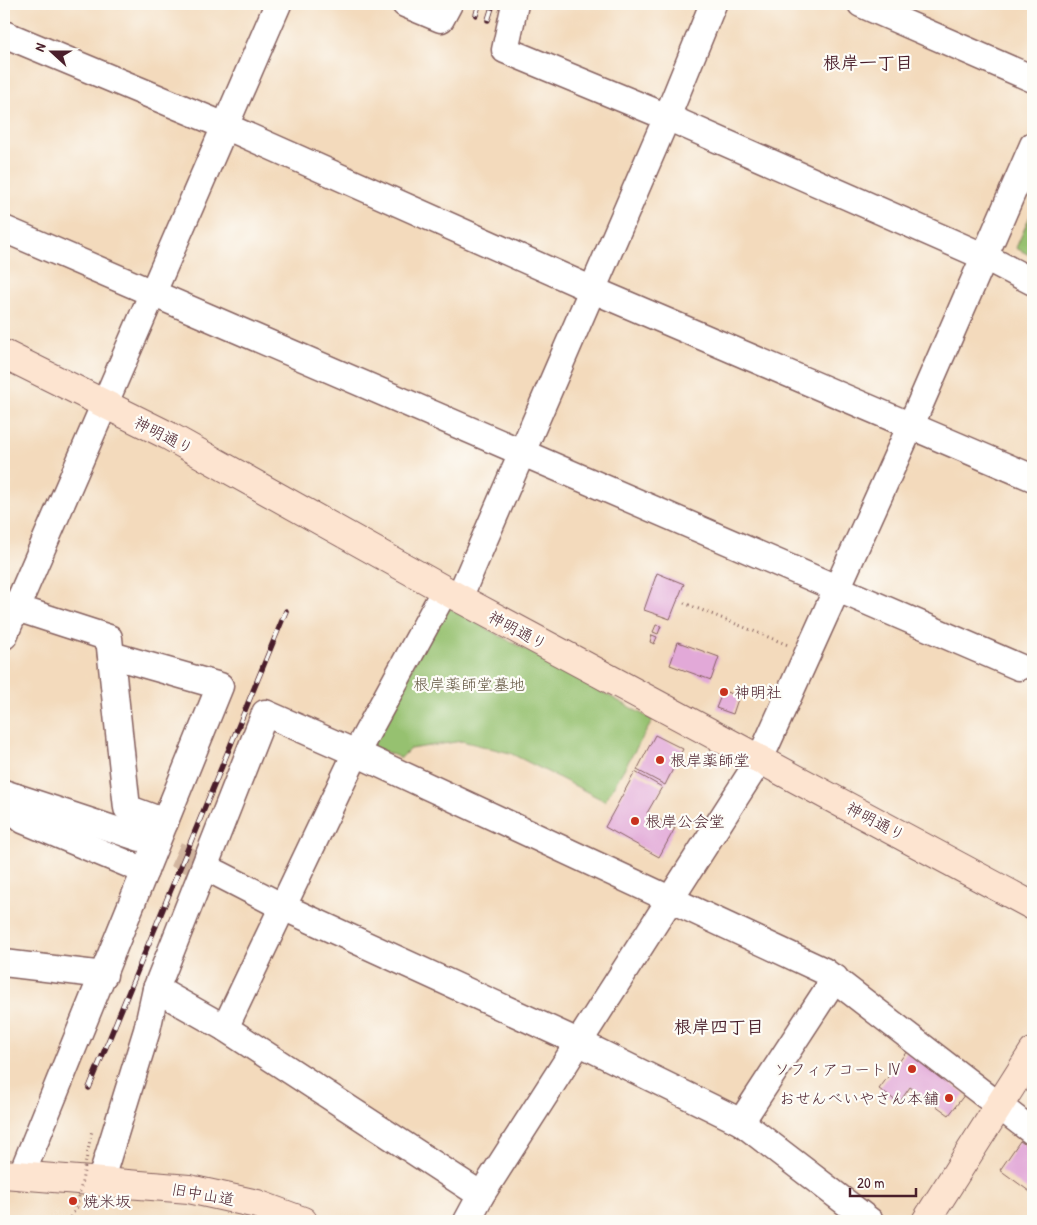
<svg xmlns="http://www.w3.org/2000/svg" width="1037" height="1225" viewBox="0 0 1037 1225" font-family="'Patrick Hand','Klee One',sans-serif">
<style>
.green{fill:#96c16f;stroke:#70704d}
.building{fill:#e2a9d8}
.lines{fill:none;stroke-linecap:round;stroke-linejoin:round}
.street-tunnel{stroke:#d1b59f;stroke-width:26;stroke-dasharray:26 13;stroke-linecap:butt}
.street-casing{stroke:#85605e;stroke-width:29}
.secondary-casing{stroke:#85605e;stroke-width:30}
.path{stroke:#85605e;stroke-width:3;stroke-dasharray:1 4;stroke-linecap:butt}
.street{stroke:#fff;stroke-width:26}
.secondary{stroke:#fde4d0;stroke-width:28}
.rail-casing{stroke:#4a1f2b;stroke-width:5.5}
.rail{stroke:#fdfcf7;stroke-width:4;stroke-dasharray:11;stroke-linecap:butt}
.path-bridge{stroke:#85605e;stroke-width:3;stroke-dasharray:1 4;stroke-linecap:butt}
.poi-dot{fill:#c8321e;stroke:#fdfcf7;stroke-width:2}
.labels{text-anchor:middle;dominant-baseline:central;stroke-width:4.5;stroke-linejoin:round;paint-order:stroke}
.street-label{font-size:16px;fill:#4a1f2b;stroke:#fdfcf7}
.park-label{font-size:16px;fill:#655843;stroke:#fdfcf7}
.poi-label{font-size:16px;fill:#4a1f2b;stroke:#fdfcf7;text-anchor:start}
.neighbourhood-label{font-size:18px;font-weight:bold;fill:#4a1f2b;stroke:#fdfcf7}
</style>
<rect width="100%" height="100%" fill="#fdfcf7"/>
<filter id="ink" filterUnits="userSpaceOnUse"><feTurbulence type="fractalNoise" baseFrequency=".02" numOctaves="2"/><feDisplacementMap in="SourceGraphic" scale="10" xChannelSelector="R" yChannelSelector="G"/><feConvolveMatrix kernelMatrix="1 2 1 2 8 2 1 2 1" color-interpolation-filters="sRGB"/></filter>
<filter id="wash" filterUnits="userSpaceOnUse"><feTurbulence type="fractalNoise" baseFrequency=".0096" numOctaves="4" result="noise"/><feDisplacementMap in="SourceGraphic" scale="20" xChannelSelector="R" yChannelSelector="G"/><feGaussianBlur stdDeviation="1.12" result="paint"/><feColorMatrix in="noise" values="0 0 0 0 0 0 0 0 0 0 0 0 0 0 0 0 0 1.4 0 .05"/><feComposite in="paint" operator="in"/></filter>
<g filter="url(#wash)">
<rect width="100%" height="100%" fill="#f3dabc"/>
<!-- green -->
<g class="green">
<polygon points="1033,209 1033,257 1016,248"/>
<polygon points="444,605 653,720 605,801 510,753 462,741 410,749 401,758 371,746"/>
</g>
<g id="blocks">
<!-- building -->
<g class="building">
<polygon points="657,573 684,584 670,619 644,610"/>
<polygon points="656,625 661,626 658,634 653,632"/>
<polygon points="652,635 657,637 654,644 650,642"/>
<polygon points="678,642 719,657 711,680 670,665"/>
<polygon points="723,691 739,696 733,714 716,708"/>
<polygon points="655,735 683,749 665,785 637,770"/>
<polygon points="635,772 662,787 647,813 675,828 659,857 605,827"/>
<polygon points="907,1051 965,1094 949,1115 910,1087 899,1103 879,1089"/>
<polygon points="1020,1141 1033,1150 1033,1194 1000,1170"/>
</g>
</g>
</g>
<g filter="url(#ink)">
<use href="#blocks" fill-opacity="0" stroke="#85605e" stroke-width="1"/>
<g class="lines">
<!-- street-tunnel -->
<polyline class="street-tunnel" points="140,838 219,874"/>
<defs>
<g id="street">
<polyline points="405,4 441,19 449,4"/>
<polyline points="515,4 505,50 667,117 985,257 1033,282"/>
<polyline points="861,4 1033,79"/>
<polyline points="4,34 225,126 593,290 1033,478"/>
<polyline points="4,229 1019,667"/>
<polyline points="459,598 667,117 713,4"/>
<polyline points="4,604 109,638 127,808 165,822"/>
<polyline points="4,636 278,4"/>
<polyline points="4,793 140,838"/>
<polyline points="16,797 16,814 23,820 145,871"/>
<polyline points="219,874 283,907 578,1042 741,1122 870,1221"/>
<polyline points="4,963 104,975"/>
<polyline points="156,989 225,1028 481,1195"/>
<polyline points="225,1028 356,753 445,590"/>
<polyline points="741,1122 835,978"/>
<polyline points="21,1176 220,686 111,655"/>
<polyline points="100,1182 147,1030 156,989 265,713 356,753 824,971 1033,1132"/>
<polyline points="467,1221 481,1195 760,759 911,425 1033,145"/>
</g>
<g id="secondary">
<polyline points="4,354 167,435 459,598 1033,906"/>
<polyline points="4,1174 189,1189 257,1204 303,1221"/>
<polyline points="926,1221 1033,1052"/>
</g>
</defs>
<!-- street casing -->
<use href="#street" class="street-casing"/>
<!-- secondary casing -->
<use href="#secondary" class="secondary-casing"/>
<!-- path -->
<g class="path">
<polyline points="684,603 788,645"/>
<polyline points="68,1221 77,1207 73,1206"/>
</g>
<!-- street -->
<use href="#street" class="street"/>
<!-- secondary -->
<use href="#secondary" class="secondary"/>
<defs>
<g id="rail">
<polyline points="476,15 479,4"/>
<polyline points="488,20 493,4"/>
<polyline points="89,1088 286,611"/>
</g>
</defs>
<!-- rail casing -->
<use href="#rail" class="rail-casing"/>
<!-- rail -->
<use href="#rail" class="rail"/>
<!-- path-bridge -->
<polyline class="path-bridge" points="77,1207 92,1130"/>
</g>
</g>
<!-- markers -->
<g class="poi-dot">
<circle cx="724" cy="692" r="5"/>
<circle cx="660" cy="760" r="5"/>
<circle cx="635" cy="821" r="5"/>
<circle cx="912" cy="1069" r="5"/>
<circle cx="949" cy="1098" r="5"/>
<circle cx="73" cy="1201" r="5"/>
</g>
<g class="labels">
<!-- street labels -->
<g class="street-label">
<text transform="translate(164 435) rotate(27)">神明通り</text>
<text transform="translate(518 630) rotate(28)">神明通り</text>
<text transform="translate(876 821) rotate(28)">神明通り</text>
<text transform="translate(203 1194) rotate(10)">旧中山道</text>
</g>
<!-- park labels -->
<g class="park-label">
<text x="469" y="684">根岸薬師堂墓地</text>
</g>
<!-- poi labels -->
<g class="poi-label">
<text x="734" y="692">神明社</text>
<text x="670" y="760">根岸薬師堂</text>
<text x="645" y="821">根岸公会堂</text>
<text x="902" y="1069" text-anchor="end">ソフィアコートⅣ</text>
<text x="939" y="1098" text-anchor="end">おせんべいやさん本舗</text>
<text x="83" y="1201">焼米坂</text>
</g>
<!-- neighbourhood labels -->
<g class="neighbourhood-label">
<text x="868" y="62">根岸一丁目</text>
<text x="719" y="1026">根岸四丁目</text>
</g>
</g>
<!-- margin -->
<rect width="1037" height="1225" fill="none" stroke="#fdfcf7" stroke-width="20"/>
<!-- north arrow -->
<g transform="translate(52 52) rotate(291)" stroke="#fdfcf7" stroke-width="4" paint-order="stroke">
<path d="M0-4L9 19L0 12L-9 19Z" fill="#4a1f2b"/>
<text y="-8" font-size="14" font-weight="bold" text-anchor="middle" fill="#4a1f2b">N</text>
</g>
<!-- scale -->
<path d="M850 1188v8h66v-8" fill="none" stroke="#4a1f2b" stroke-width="2.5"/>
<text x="857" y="1188" font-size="15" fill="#4a1f2b" stroke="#fdfcf7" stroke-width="4" paint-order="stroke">20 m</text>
</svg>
